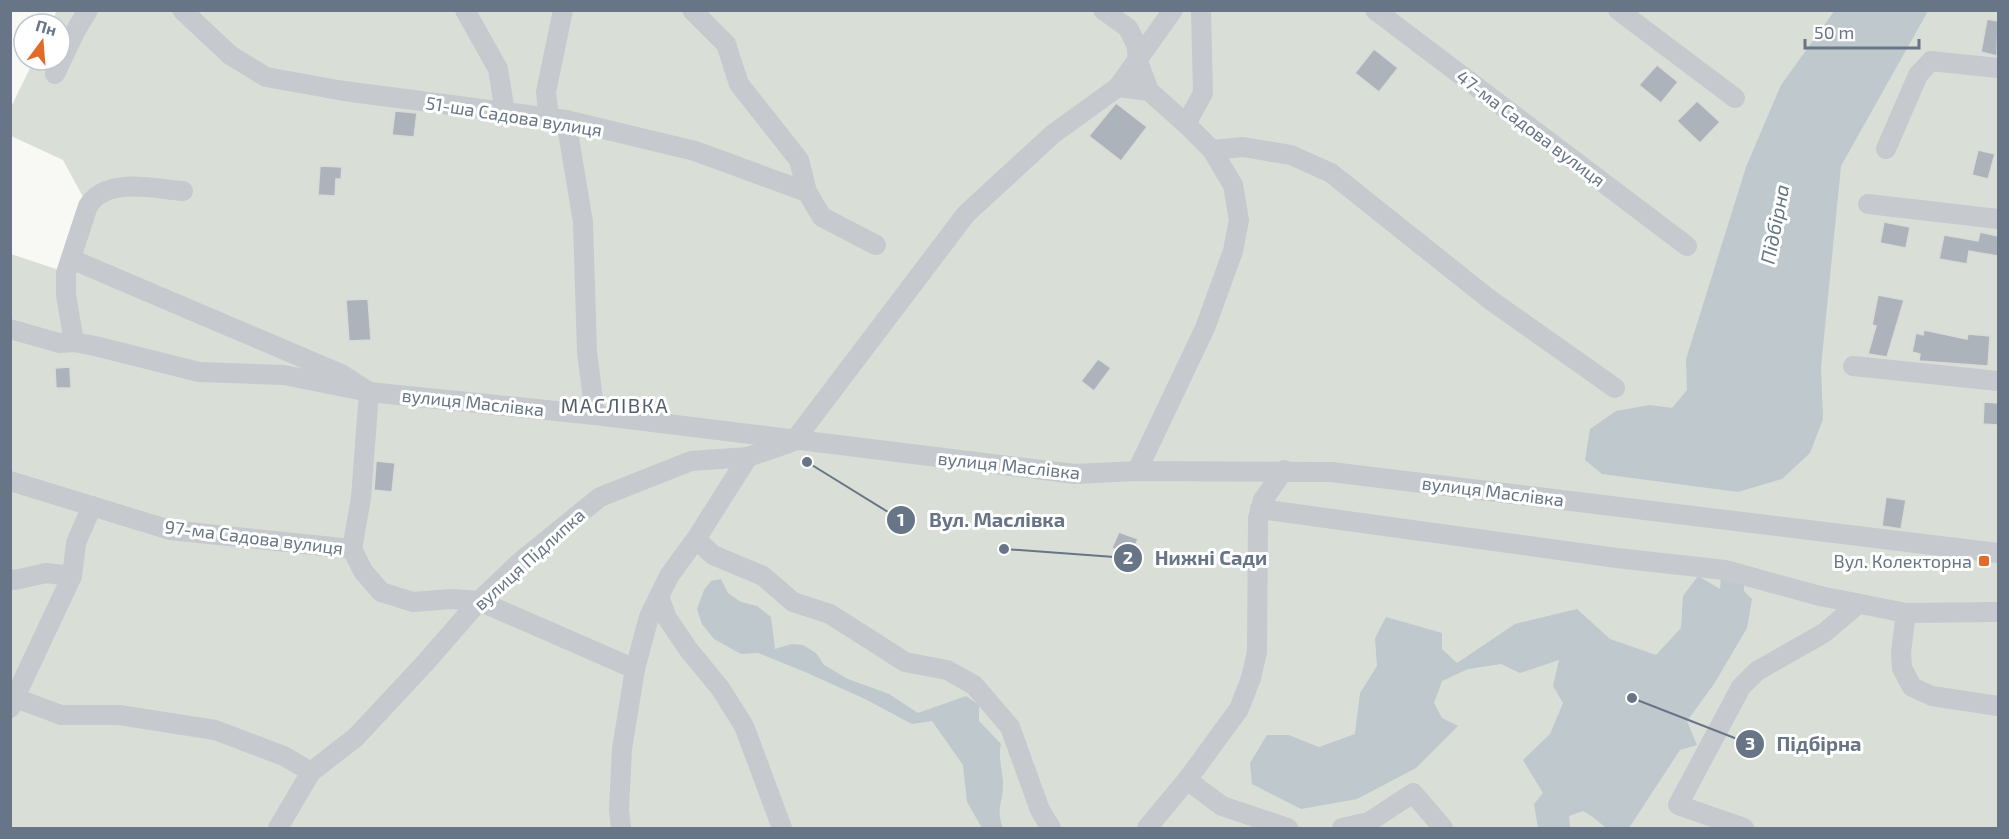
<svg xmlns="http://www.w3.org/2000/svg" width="2009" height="839" viewBox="0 0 2009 839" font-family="'Exo 2',sans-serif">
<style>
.green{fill:#d9dfd6}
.water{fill:#bec8cd}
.building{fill:#adb3ba;stroke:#d9dad8;stroke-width:1.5}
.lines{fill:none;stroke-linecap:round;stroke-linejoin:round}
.minor{stroke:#c6c9cd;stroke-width:20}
.poi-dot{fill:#e36b2a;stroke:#fff;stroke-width:2}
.labels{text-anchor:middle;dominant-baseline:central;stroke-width:6;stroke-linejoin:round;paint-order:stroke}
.street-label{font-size:18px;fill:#677586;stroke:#fff}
.poi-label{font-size:18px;fill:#677586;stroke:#fff;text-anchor:end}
.water-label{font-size:20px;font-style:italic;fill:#637682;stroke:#fff}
.neighbourhood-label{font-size:20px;letter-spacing:1.5px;fill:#555f6b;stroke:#fff}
.leader{fill:none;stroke:#677586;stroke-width:2}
.callout-dot{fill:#677586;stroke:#fff;stroke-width:2}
.mark-label{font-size:18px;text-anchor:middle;font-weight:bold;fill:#fff}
.callout-label{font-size:20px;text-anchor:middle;font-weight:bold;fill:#677586;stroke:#fff;stroke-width:6;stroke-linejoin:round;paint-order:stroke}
</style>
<rect width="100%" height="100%" fill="#f8f8f5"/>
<!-- green -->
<polygon class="green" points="57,10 1998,11 1998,828 11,828 11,254 59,270 83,197 63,160 11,136 10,109 34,60 60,60 60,24 51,24"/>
<!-- water -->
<g class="water">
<polygon points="1835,10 1928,11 1841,166 1821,367 1823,419 1810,453 1782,479 1738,492 1602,474 1585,460 1590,429 1616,411 1650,405 1672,408 1687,390 1686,359 1746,167 1781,85"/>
<polygon points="1721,575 1744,578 1744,591 1752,599 1747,628 1714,684 1687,721 1697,745 1680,750 1629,828 1606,828 1593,817 1583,811 1569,816 1570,828 1538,828 1534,804 1543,793 1523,760 1550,734 1563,703 1553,686 1559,660 1520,673 1501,664 1468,669 1442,681 1434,703 1442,718 1458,726 1416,768 1357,799 1301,809 1252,784 1250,763 1267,735 1289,735 1319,747 1355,734 1360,693 1377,666 1375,638 1386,617 1442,633 1442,649 1457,663 1515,624 1577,609 1610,639 1656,655 1681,628 1683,596 1698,576 1720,589"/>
<path d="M721 579 728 593 741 602 757 606 771 617 775 649 792 644 803 645 816 653 824 665 848 679 889 694 918 713 966 696 979 705V721L1001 744C998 757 1002 768 1003 782 1004 801 995 808 1003 828H982L967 802 963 765 932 721 912 724 865 699 805 672 758 653 741 654 714 639 702 624 697 609 704 590 711 581Z"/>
</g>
<!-- building -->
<g class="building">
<polygon points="1987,19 1998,21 1997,56 1981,52"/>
<polygon points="1374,49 1398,68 1379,92 1355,73"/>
<polygon points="1657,65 1678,82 1661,103 1639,85"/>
<polygon points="1697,101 1720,122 1700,143 1677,121"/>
<polygon points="1116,103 1147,127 1121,161 1089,136"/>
<polygon points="395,111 417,113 414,137 392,135"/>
<polygon points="1978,150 1995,154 1988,179 1972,175"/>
<polygon points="320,166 342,167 341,179 336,179 335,196 318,195"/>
<polygon points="1884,222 1910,227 1906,248 1880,243"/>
<polygon points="1980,232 1998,236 1998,256 1969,251 1967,264 1939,259 1944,235 1978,241"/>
<polygon points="1878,295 1904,300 1887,357 1868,354 1876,326 1872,325"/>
<polygon points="368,299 371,340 349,341 346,300"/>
<polygon points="1924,330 1967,339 1968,334 1990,336 1988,366 1919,361 1920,354 1912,352 1916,333 1923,335"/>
<polygon points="1098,359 1111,368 1094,391 1081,381"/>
<polygon points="70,367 71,388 56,388 55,368"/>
<polygon points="1984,402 1998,403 1998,425 1983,424"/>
<polygon points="376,461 395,463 392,492 374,490"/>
<polygon points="1886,497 1906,500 1901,529 1882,526"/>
<polygon points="1119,532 1138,539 1131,556 1112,548"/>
</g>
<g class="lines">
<!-- minor -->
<g class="minor">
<polyline points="182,10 230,55 266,77 344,91 566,120 695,151 807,192 822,217 876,245"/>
<polyline points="465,10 498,69 505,112"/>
<polyline points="692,10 726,44 739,84 799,160 807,192"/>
<polyline points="1103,10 1128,28 1136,44 1139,64 1149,91"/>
<polyline points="1375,10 1687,246"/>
<polyline points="1618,10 1735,98"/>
<polyline points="55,74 76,30 88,10"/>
<polyline points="1118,87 1173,10"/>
<polyline points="549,118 546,92 563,10"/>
<polyline points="566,120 583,222 587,352 595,415"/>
<polyline points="1186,124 1203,93 1201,10"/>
<polyline points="1886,149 1918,75 1931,61 1998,68"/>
<polyline points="1212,150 1243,147 1291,155 1331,173 1489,299 1615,388"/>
<polyline points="1868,204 1998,219"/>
<polyline points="71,259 341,374 369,392 361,498 352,549"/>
<polyline points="10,329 59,343 74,342 95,346 199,372 284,375 369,392 595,415 1075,474 1137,471 1331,472 1998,553"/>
<path d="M74 342 66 295V273L88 206C107 176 153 189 183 191"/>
<polyline points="1853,366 1998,381"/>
<polyline points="794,441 966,214 1053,134 1118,87 1149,91 1186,124 1212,150 1233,185 1239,220 1233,251 1205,328 1137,471"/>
<polyline points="10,481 170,530 352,549 363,571 381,592 413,602 452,599 479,601 635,669"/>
<polyline points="1260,509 1617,558 1725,570 1820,596 1906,613 1998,612"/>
<polyline points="696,539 713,555 763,576 793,602 830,614 905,662 947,670 974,685 1010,727 1040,810 1051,828"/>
<polyline points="10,579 15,580 46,573 72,576"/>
<polyline points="659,597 667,618 688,649 720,688 744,726 782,828"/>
<polyline points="1906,613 1901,652 1902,668 1912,687 1932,696 1998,706"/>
<polyline points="10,696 61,715 119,715 215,730 284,756 311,772"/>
<polyline points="10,708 72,576 76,543 92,506"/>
<polyline points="1187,780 1222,806 1288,828"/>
<polyline points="278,828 311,772 356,737 426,662 479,601 520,562 600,497 691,461 748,457 789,443"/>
<polyline points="621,828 619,810 622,749 635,669 649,617 669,576 696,539 748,457"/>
<polyline points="1147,828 1187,780 1239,709 1251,678 1257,652 1258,518 1263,500 1284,470"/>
<polyline points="1342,828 1369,822 1413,793 1443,828"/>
<polyline points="1744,828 1678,805 1741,687 1757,671 1824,633 1858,604"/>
</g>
</g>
<!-- markers -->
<rect class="poi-dot" x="1978" y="555" width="12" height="12" rx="3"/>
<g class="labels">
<!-- street labels -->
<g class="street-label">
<text transform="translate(514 116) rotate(9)">51-ша Садова вулиця</text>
<text transform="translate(1531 128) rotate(37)">47-ма Садова вулиця</text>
<text transform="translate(473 402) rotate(6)">вулиця Маслівка</text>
<text transform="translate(1009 465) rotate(6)">вулиця Маслівка</text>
<text transform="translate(1493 491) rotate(7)">вулиця Маслівка</text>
<text transform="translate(254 537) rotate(7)">97-ма Садова вулиця</text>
<text transform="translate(529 559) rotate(-42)">вулиця Підлипка</text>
</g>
<!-- poi labels -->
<g class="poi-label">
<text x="1972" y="561">Вул. Колекторна</text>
</g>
<!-- water labels -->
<g class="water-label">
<text transform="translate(1774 224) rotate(-79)">Підбірна</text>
</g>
<!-- neighbourhood labels -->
<g class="neighbourhood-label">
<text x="615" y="405">МАСЛІВКА</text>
</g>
</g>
<!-- callouts -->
<path class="leader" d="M807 462L901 520M1004 549L1128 558M1632 698L1750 744"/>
<g class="callout-dot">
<circle cx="807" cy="462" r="6"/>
<circle cx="1004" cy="549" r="6"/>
<circle cx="1632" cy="698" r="6"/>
<circle cx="901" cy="520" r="15"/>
<circle cx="1128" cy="558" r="15"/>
<circle cx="1750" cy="744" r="15"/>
</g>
<g class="mark-label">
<text x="901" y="526">1</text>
<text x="1128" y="564">2</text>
<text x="1750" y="750">3</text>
</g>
<g class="callout-label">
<text x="997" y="527">Вул. Маслівка</text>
<text x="1211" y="565">Нижні Сади</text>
<text x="1819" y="751">Підбірна</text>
</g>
<!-- border -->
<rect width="2009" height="839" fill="none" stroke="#677586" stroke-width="24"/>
<!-- north arrow -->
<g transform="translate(42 42) rotate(16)"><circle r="28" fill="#ffffff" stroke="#c2c8cf" stroke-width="1.5"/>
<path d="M0-4.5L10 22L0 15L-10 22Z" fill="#e36b2a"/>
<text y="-9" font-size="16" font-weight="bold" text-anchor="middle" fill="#677586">Пн</text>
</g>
<!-- scale -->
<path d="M1805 39v9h114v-9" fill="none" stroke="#677586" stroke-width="3"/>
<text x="1814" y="39" font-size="18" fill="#677586" stroke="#ffffff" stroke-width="4.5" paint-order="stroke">50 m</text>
</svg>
